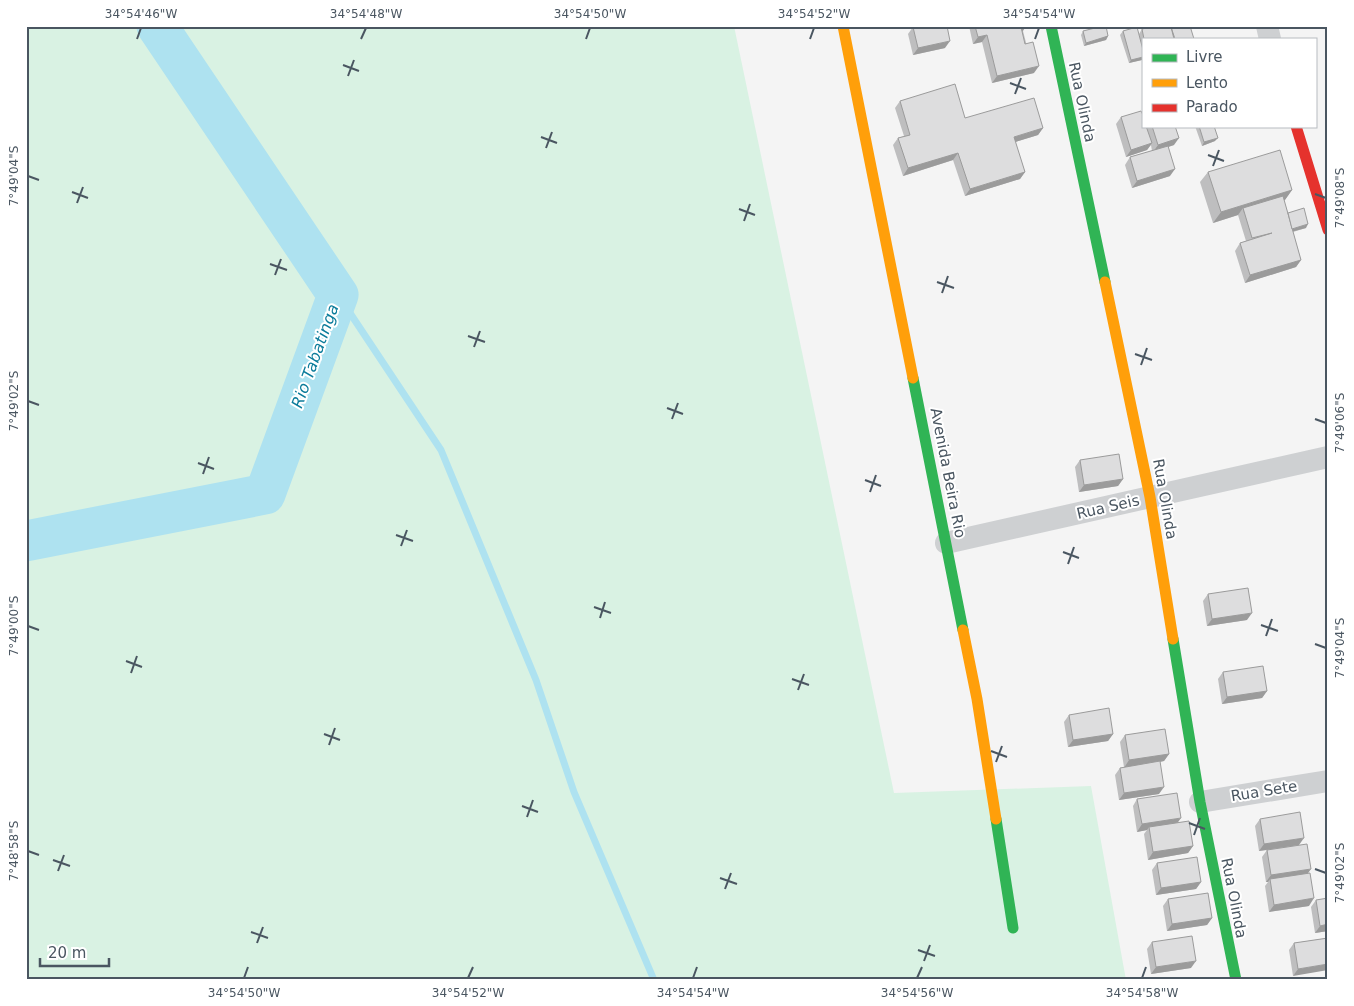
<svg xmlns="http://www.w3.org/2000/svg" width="1354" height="1006" viewBox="0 0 1354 1006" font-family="'DejaVu Sans',sans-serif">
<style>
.green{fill:#d9f2e3}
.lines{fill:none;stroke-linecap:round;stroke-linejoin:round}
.stream{stroke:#aee2f0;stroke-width:7}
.river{stroke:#aee2f0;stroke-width:41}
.street{stroke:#ced0d2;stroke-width:22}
.fast{stroke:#30b455;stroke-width:11}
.slow{stroke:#ff9f0a;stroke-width:11}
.jam{stroke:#e5322d;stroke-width:11}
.wall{fill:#bebebf}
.shaded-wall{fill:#9b9b9b}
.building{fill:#ddddde;stroke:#9b9b9b}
.ticks{fill:none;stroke:#4a5661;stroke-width:2}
.labels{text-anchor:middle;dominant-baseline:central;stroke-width:4;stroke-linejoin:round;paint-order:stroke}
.street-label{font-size:15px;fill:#4a5661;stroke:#fff}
.water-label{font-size:16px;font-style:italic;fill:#0c7c9b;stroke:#fff}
.neatline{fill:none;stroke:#4a5661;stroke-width:2}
.ticks-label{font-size:12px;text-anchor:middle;fill:#4a5661}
</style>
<rect width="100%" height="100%" fill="#f4f4f4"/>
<!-- green -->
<polygon class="green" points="26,26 734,26 894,793 1091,786 1126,980 26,980"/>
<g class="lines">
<!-- stream -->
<polyline class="stream" points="338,295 441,450 536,680 574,792 654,980"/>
<!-- river -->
<polyline class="river" points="26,541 265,494 338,295 157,26"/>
<!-- street -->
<g class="street">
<polyline points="1267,26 1270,39"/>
<polyline points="946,543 1328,457"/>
<polyline points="1200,802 1328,781"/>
</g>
<!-- fast -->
<g class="fast">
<polyline points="1051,26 1105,282"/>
<polyline points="913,378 963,630"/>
<polyline points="1173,639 1200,802 1236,980"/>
<polyline points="996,819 1013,928"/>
</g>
<!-- slow -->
<g class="slow">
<polyline points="843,26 913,378"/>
<polyline points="1105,282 1150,497 1173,639"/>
<polyline points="963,630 977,699 996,819"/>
</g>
<!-- jam -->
<polyline class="jam" points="1296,126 1328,230"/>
</g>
<!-- wall -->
<g class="wall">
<polygon points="969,26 1026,26 1023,31 1034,73 992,83 982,42 973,44"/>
<polygon points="1155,26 1194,39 1143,39 1143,63 1142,60 1129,63 1120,35 1123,31 1139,34 1142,29"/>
<polygon points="913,27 945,48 913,55 908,34"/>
<polygon points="1083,31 1108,36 1106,40 1084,46 1081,35"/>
<polygon points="900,101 965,118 1043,128 1038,135 1015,142 1025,172 1020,179 965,196 953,160 903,176 893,145 898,138 904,136 895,108"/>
<polygon points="1121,117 1143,126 1175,126 1174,145 1168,147 1170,176 1132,188 1125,165 1130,157 1152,151 1151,145 1147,150 1126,157 1116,124"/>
<polygon points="1195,126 1214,126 1215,141 1202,146"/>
<polygon points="1208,172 1292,190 1284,201 1288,213 1306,228 1293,232 1301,260 1296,267 1245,283 1235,251 1240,243 1246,241 1238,215 1213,223 1200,182"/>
<polygon points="1080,460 1123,479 1118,486 1079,492 1075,467"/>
<polygon points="1208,594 1247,620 1207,626 1203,601"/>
<polygon points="1223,672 1267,691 1262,698 1222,704 1218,679"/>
<polygon points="1069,715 1113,734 1108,741 1068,747 1064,722"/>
<polygon points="1125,735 1169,754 1164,761 1160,762 1159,794 1119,800 1115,775 1120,768 1124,767 1120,742"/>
<polygon points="1137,799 1178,822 1193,846 1188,853 1148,860 1144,834 1147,830 1137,832 1133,806"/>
<polygon points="1260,819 1299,845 1308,873 1309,906 1269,912 1265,886 1268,882 1266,882 1262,857 1267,850 1259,851 1255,826"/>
<polygon points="1157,863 1201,882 1196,889 1156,895 1152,870"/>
<polygon points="1168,899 1212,918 1207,925 1167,931 1163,906"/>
<polygon points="1316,900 1328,931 1315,933 1311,907"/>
<polygon points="1328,938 1293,976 1289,950 1294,943"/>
<polygon points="1152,942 1191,968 1151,974 1147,949"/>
</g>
<!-- shaded-wall -->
<g class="shaded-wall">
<polygon points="1026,26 1022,32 1021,27"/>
<polygon points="987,35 982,42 973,44 978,37"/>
<polygon points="1108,36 1106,40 1084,46 1086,43"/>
<polygon points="950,41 945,48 913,55 918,48"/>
<polygon points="1143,57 1142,60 1129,63 1131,60"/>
<polygon points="1039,66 1034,73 992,83 997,76"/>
<polygon points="1043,128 1038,135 1009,144 1014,137"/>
<polygon points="1179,138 1174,145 1153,152 1158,145"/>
<polygon points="1218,138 1215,141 1202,146 1204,142"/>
<polygon points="1152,143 1147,150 1126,157 1131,150"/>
<polygon points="958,153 953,160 903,176 908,168"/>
<polygon points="1175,169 1170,176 1132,188 1137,181"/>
<polygon points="1025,172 1020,179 965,196 970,189"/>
<polygon points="1292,190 1285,200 1244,213 1243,208 1238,215 1213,223 1221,212"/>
<polygon points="1308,224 1306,228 1287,233 1290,230"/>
<polygon points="1301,260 1296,267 1245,283 1250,275"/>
<polygon points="1123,479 1118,486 1079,492 1084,485"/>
<polygon points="1252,613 1247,620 1207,626 1212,619"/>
<polygon points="1267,691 1262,698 1222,704 1227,697"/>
<polygon points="1113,734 1108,741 1068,747 1073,740"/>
<polygon points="1169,754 1164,761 1124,768 1129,760"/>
<polygon points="1164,787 1159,794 1119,800 1124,793"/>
<polygon points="1181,818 1176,825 1149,827 1147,830 1137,832 1142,824"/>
<polygon points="1304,838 1299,845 1259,851 1264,844"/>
<polygon points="1193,846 1188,853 1148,860 1153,852"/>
<polygon points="1311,869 1306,876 1270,879 1268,882 1266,882 1271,875"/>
<polygon points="1201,882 1196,889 1156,895 1161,888"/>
<polygon points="1314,898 1309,906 1269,912 1274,905"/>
<polygon points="1212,918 1207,925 1167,931 1172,924"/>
<polygon points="1328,924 1328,931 1315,933 1320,926"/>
<polygon points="1196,961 1191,968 1151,974 1156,967"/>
<polygon points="1328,964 1328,970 1293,976 1298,969"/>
</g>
<!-- building -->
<g class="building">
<polygon points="917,26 947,26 950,41 918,48 913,27"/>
<polygon points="975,26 1023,26 1021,27 1025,44 1033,42 1039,66 997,76 987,35 978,37"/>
<polygon points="1103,26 1106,26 1108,36 1086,43 1083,31"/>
<polygon points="1155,26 1190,26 1194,39 1175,39 1171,27 1174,39 1144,39 1142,29"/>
<polygon points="1137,27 1143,50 1143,57 1131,60 1123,31"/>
<polygon points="955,84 965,118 1034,98 1043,128 1014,137 1025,172 970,189 958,153 908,168 898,138 910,135 900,101"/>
<polygon points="1141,111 1143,115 1143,126 1146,126 1152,143 1131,150 1121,117"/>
<polygon points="1152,126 1175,126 1179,138 1158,145"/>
<polygon points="1199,126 1214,126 1218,138 1204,142"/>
<polygon points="1168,146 1175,169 1137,181 1130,157"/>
<polygon points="1280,150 1292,190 1221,212 1208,172"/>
<polygon points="1283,196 1301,260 1250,275 1240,243 1272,233 1252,238 1243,208"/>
<polygon points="1304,208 1308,224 1292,229 1288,213"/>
<polygon points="1119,454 1123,479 1084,485 1080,460"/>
<polygon points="1248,588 1252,613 1212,619 1208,594"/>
<polygon points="1263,666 1267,691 1227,697 1223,672"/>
<polygon points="1109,708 1113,734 1073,740 1069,715"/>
<polygon points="1165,729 1169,754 1129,760 1125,735"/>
<polygon points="1160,761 1164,787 1124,793 1120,768"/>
<polygon points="1177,793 1181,818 1142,824 1137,799"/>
<polygon points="1300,812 1304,838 1264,844 1260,819"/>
<polygon points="1189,821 1193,846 1153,852 1149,827"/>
<polygon points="1307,844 1311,869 1271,875 1267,850"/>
<polygon points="1197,857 1201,882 1161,888 1157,863"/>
<polygon points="1310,873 1314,898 1274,905 1270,879"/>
<polygon points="1208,893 1212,918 1172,924 1168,899"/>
<polygon points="1328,898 1328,924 1320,926 1316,900"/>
<polygon points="1192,936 1196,961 1156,967 1152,942"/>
<polygon points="1328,938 1328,964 1298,969 1294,943"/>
</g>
<!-- ticks -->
<path class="ticks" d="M137 39 141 28M361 39 366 28M586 39 590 28M810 39 814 28M1035 39 1039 28M343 65 359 71M348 76 354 60M1010 83 1026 89M1015 94 1021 78M541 137 557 143M546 148 552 132M1208 155 1224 161M1213 166 1219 150M28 176 39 180M72 192 88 198M1315 194 1326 198M77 203 83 187M739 209 755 215M744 221 750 204M270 264 287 270M275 275 281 259M937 282 954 288M942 293 948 276M468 336 485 342M474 347 480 331M1135 354 1152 360M1141 365 1147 348M28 401 39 405M667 408 683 414M672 419 678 403M1315 419 1326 423M198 463 214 469M203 474 209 457M865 480 881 486M870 492 876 475M396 535 413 541M401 546 407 530M1063 552 1079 558M1068 564 1074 547M594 607 611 613M600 618 605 602M1261 625 1278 631M28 626 39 630M1266 636 1272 619M1315 644 1326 648M126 661 142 667M131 673 137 656M792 679 809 685M798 690 804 674M324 734 340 740M329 745 335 728M991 751 1007 757M996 762 1002 746M522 806 538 812M527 817 533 800M1189 823 1205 829M1194 835 1200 818M28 851 39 855M53 860 70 866M1315 869 1326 873M58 871 64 855M720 878 737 884M725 889 731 873M251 932 268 938M257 943 263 927M918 950 935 956M924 961 930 945M244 978 248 967M468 978 473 967M693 978 697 967M917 978 922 967M1142 978 1146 967"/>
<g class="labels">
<!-- street labels -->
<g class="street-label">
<text transform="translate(1082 102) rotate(78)">Rua Olinda</text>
<text transform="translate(948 473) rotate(79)">Avenida Beira Rio</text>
<text transform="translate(1165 499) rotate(80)">Rua Olinda</text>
<text transform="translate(1108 507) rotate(-13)">Rua Seis</text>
<text transform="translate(1264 791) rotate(-9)">Rua Sete</text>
<text transform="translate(1234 898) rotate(79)">Rua Olinda</text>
</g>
<!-- water labels -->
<g class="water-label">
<text transform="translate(315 356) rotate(-70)">Rio Tabatinga</text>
</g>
</g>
<!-- border -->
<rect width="1354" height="1006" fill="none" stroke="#ffffff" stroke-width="55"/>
<!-- legend -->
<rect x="1142" y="38" width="175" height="90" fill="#ffffff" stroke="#b7bbc0"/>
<rect x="1152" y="54" width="25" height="8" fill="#30b455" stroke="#b7bbc0"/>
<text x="1186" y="62" font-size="15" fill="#4a5661">Livre</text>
<rect x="1152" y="79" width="25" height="8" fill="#ff9f0a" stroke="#b7bbc0"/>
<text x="1186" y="88" font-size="15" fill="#4a5661">Lento</text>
<rect x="1152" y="104" width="25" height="8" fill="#e5322d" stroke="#b7bbc0"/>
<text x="1186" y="112" font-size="15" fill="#4a5661">Parado</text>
<!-- scale -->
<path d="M40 958v8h69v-8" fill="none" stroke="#4a5661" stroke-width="2.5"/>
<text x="48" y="958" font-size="15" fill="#4a5661" stroke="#ffffff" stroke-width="4" paint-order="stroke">20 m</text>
<rect x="28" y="28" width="1298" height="950" class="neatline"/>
<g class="ticks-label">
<text x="141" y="18">34°54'46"W</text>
<text x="366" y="18">34°54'48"W</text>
<text x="590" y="18">34°54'50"W</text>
<text x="814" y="18">34°54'52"W</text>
<text x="1039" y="18">34°54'54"W</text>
<text transform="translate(14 176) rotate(-90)" y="4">7°49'04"S</text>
<text transform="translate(1340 198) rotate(-90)" y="4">7°49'08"S</text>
<text transform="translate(14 401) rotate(-90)" y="4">7°49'02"S</text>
<text transform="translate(1340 423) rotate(-90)" y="4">7°49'06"S</text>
<text transform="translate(14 626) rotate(-90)" y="4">7°49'00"S</text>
<text transform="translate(1340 648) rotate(-90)" y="4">7°49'04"S</text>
<text transform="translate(14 851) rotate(-90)" y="4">7°48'58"S</text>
<text transform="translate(1340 873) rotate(-90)" y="4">7°49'02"S</text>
<text x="244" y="997">34°54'50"W</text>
<text x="468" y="997">34°54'52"W</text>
<text x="693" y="997">34°54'54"W</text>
<text x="917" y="997">34°54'56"W</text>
<text x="1142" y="997">34°54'58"W</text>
</g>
</svg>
